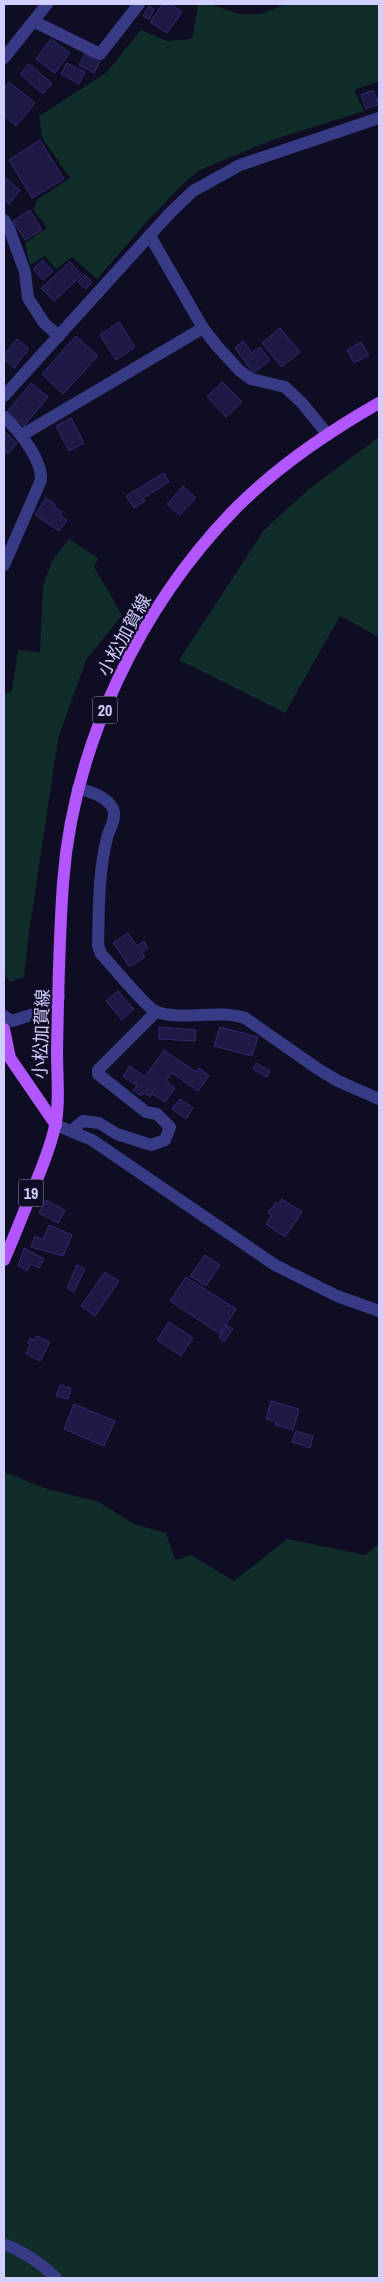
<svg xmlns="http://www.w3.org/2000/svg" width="383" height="2282" viewBox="0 0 383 2282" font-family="'Archivo Narrow','Noto Sans JP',sans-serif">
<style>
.green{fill:#102d2a}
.building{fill:#1e1945;stroke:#322a71}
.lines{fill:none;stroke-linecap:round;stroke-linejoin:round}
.minor{stroke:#373a84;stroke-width:12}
.tertiary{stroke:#373a84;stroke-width:12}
.primary{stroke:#b256ff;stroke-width:12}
.labels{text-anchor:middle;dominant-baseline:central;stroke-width:4.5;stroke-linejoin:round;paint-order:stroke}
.shield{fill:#0f0d23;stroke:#9795bd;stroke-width:1}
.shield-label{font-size:16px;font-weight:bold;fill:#d1cfff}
.street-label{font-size:18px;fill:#d1cfff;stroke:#0f0d23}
</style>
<rect width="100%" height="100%" fill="#0f0d23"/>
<!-- green -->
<g class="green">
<polygon points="198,4 210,4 239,14 261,14 286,4 379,4 379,81 354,90 364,111 275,139 200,170 187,180 150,218 97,279 72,257 56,269 45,256 30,265 25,243 47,228 33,209 38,199 70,178 42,138 39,116 106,73 141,30 167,41 192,39"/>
<polygon points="379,437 379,637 340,616 285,713 179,660 264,530 309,489"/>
<polygon points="69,539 98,558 94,567 122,615 86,660 58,739 28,939 24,977 9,982 4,971 4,694 12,691 18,650 40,652 43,586 52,561"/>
<polygon points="4,1472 47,1489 99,1502 134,1524 166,1533 175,1560 191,1555 234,1581 287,1539 365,1555 379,1544 379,2278 4,2278"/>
</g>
<!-- building -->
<g class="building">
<polygon points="163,4 170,4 182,12 167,33 150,22"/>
<polygon points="149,6 154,9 149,19 143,16"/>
<polygon points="51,39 70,53 55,73 36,59"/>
<polygon points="85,54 100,62 94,73 79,65"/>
<polygon points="67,63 85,72 79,84 61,74"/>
<polygon points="29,64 52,83 43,94 20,74"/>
<polygon points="9,82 35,103 16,126 4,116 4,89"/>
<polygon points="373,90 379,104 366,109 361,95"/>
<polygon points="40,140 64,179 32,198 9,160"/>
<polygon points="4,177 20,190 9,204 4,200"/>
<polygon points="30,210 42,230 25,240 13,221"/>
<polygon points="43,260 53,271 43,280 33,269"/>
<polygon points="70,262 82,275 54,301 41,288"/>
<polygon points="85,275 92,282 86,289 78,282"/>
<polygon points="119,322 135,347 116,360 100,335"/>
<polygon points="280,328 300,352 282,367 262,343"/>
<polygon points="76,336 98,356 63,394 42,374"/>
<polygon points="17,339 29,349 14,368 4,359 4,355"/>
<polygon points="243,341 252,353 260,347 270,360 253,373 235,348"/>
<polygon points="361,342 369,355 354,363 347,350"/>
<polygon points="222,382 242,402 226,417 207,397"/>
<polygon points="31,383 48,397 24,426 7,412"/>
<polygon points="71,418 84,443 69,451 56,426"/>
<polygon points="4,431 17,443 8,454 4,450"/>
<polygon points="164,473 169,482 143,498 145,501 134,508 126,496"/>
<polygon points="183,486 196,498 180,515 167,504"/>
<polygon points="46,498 56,505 54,507 62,512 60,515 67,520 59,531 35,515"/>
<polygon points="128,933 137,946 144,941 148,948 142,952 145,957 130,967 113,943"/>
<polygon points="118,991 134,1009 122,1020 106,1001"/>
<polygon points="159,1027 196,1030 195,1041 159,1039"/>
<polygon points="220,1027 258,1037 252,1056 214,1046"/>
<polygon points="164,1050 196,1072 199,1068 209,1076 198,1091 172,1073 166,1081 175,1088 165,1102 152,1094 150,1097 144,1093 141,1096 133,1090 137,1086 123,1076 130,1066 145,1077"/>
<polygon points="256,1063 270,1071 267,1077 253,1069"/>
<polygon points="180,1099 193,1108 186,1119 172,1109"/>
<polygon points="282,1199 302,1212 285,1237 266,1224 272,1215 268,1213 276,1202 279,1204"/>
<polygon points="46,1200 65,1210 58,1223 39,1213"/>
<polygon points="49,1225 72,1235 63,1256 31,1247 35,1236 43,1240"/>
<polygon points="24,1248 44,1259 39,1268 31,1264 27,1271 18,1266"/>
<polygon points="205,1255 220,1265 206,1286 190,1276"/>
<polygon points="77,1265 85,1269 74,1292 67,1288"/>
<polygon points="105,1272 119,1281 95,1316 81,1306"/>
<polygon points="186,1277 236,1309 220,1334 170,1301"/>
<polygon points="169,1322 193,1338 181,1356 157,1340"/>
<polygon points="227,1325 233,1329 224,1342 219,1338"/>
<polygon points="37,1336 50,1342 40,1361 26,1354 30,1344 28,1343 30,1338 34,1340"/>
<polygon points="60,1385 71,1388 68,1399 56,1396"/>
<polygon points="271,1401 299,1409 293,1430 275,1425 276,1422 266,1419"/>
<polygon points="74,1404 115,1421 104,1446 64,1429"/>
<polygon points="296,1431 313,1436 310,1448 292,1442"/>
</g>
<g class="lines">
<!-- minor -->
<g class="minor">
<polyline points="35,22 100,54 139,4"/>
<polyline points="4,58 47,4"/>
<polyline points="4,220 9,228 25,272 28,298 44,323 59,336"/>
<polyline points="150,236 203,328 217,346 240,371 251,379 285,387 302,403 328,435"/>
<path d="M4 417C19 431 42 459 41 480L4 565"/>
<polyline points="22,435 203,328"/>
<path d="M78 788C90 792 107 796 113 809 117 819 109 829 107 838 98 874 99 909 98 945L101 954C112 965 147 1009 157 1012 184 1021 217 1009 245 1018L318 1069 338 1081 379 1099"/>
<polyline points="4,1016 12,1021 37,1013 59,997"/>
<polyline points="71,1131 83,1121 99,1123 117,1134 151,1145 165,1140 170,1127 157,1114 146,1112 98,1074 98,1070 156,1012"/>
<path d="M4 2244C25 2252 40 2262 56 2278"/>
</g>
<!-- tertiary -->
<g class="tertiary">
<polyline points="4,396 170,213 193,191 240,165 379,118"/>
<polyline points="56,1125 92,1140 275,1265 337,1296 379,1311"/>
</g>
<!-- primary -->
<g class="primary">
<polyline points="4,1029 10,1058 56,1125"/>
<path d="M4 1260C15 1235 25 1209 36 1182 43 1165 51 1145 55 1126 60 1106 57 1074 57 1052 58 996 59 939 63 883 73 746 140 606 236 508 278 466 328 432 379 403"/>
</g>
</g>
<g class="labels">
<!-- shield labels -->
<g class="shield">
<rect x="92.5" y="696.5" width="25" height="27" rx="4"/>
<rect x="18.5" y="1179.5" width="25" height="27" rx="4"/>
</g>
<g class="shield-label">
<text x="105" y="710">20</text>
<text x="31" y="1193">19</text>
</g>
<!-- street labels -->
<g class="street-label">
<text transform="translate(124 635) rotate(-61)">小松加賀線</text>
<text transform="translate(41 1034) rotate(-88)">小松加賀線</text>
</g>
</g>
<!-- border -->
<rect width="383" height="2282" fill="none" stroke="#d1cfff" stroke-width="10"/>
</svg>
